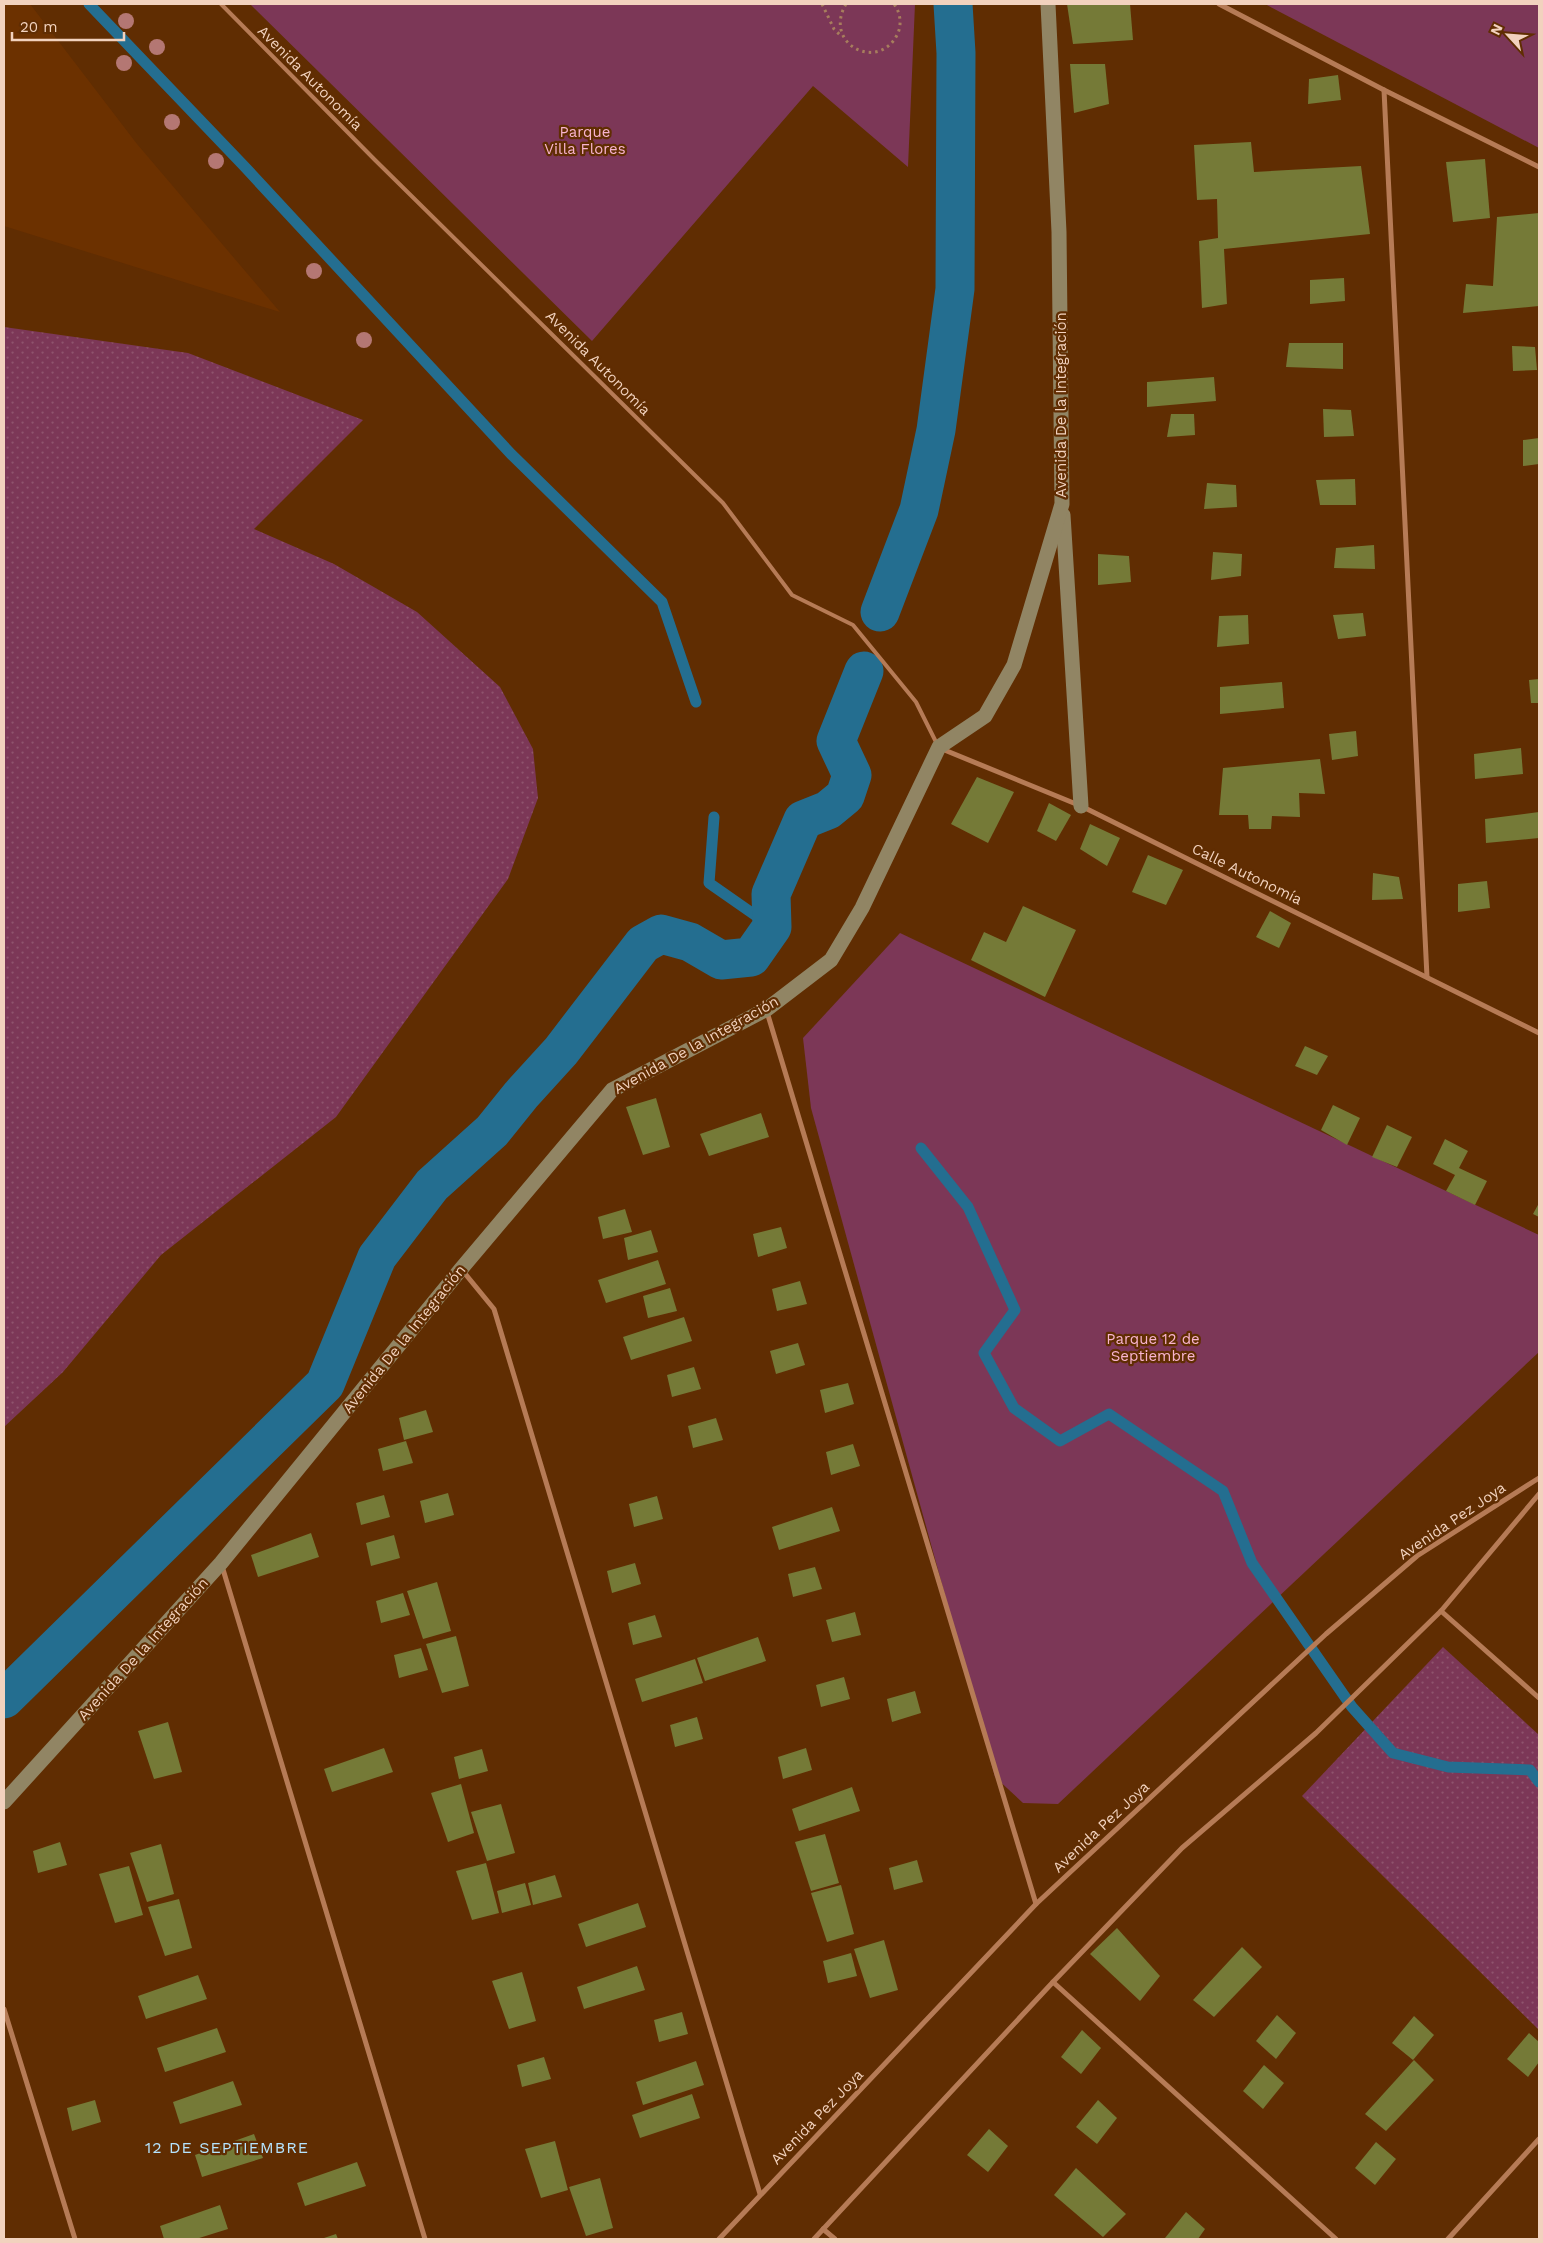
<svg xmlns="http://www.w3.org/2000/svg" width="1543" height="2243" viewBox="0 0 1543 2243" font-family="'Work Sans',sans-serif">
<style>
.built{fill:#6c3100}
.grass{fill:url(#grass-dots)}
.park{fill:#7c3757}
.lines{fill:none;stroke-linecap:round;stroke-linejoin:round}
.stream{stroke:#246e90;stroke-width:11}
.canal{stroke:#246e90;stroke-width:39}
.building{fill:#757a37}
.path{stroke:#a77d5d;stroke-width:3;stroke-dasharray:2.5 4;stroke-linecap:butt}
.lane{stroke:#b67b56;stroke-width:4}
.street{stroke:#b67b56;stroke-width:5}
.secondary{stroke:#918564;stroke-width:15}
.tree{fill:#b47773}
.labels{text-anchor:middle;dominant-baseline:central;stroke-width:4.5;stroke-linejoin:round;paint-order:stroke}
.street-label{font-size:15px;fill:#f2d2be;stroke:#602d02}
.park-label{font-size:15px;fill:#f8b4d0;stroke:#602d02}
.neighbourhood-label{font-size:16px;letter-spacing:1px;fill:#b5e3fd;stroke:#602d02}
</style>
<defs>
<pattern id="grass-dots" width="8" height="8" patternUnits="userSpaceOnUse" patternTransform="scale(1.25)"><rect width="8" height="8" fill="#7c3757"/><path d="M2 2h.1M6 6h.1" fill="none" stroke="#8f536d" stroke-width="1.8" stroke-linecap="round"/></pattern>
</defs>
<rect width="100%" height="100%" fill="#602d02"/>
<!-- built -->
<polygon class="built" points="4,4 30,4 137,144 280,312 4,226"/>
<!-- grass -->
<g class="grass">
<polygon points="4,327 188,353 363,420 254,529 334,564 417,612 500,687 533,749 538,798 508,879 336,1117 161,1255 63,1372 4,1427"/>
<polygon points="1443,1647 1539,1735 1539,2030 1302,1796"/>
</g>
<!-- park -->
<g class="park">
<polygon points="250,4 915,4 908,167 813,86 592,341"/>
<polygon points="1265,4 1539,4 1539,148"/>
<polygon points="900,933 1539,1235 1539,1352 1058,1804 1023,1803 995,1777 811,1108 803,1038"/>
</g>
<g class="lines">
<!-- stream -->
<g class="stream">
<polyline points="89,4 244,166 511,454 662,602 696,702"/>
<polyline points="714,817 709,883 772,927"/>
<polyline points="921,1148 968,1207 1015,1310 984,1353 1014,1408 1060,1441 1109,1414 1223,1491 1252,1563 1352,1707 1393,1753 1448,1767 1530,1770 1539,1782"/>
</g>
<!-- canal -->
<g class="canal">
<polyline points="880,612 919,510 936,430 955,289 956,53 953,4"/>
<polyline points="4,1699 325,1384 377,1257 432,1185 492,1131 521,1095 561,1051 643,944 661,934 690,942 721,960 751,957 772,927 771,894 803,820 828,810 845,796 852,775 836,741 864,671"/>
</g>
</g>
<!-- building -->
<g class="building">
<polygon points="1067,4 1130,4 1133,40 1073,44"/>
<polygon points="1070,64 1105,64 1109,104 1074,113"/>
<polygon points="1338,75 1341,100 1308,104 1309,79"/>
<polygon points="1251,142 1254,172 1361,166 1370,234 1224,249 1227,304 1202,308 1199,241 1218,238 1217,199 1197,200 1194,145"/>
<polygon points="1485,159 1490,218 1453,222 1446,162"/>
<polygon points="1539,213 1539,306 1463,313 1466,284 1493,286 1497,217"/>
<polygon points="1344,278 1345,301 1310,304 1310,280"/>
<polygon points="1289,343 1343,343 1343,369 1286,367"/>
<polygon points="1512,346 1535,347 1537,370 1513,371"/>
<polygon points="1214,377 1216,401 1147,407 1147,382"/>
<polygon points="1323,409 1351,410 1354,436 1324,437"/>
<polygon points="1171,414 1194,414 1195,435 1167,437"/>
<polygon points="1539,438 1539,464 1523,466 1523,440"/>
<polygon points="1355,479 1356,505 1320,505 1316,480"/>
<polygon points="1207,483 1236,485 1237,507 1204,509"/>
<polygon points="1374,545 1375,569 1334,568 1336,548"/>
<polygon points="1213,552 1242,554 1241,576 1211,580"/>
<polygon points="1098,554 1129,556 1131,582 1098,585"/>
<polygon points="1363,613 1366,636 1338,639 1333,615"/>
<polygon points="1248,615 1249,644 1217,647 1219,616"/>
<polygon points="1539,679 1539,703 1531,703 1529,680"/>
<polygon points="1282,682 1284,708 1220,714 1220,687"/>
<polygon points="1356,731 1358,756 1332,760 1329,734"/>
<polygon points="1521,748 1523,774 1475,779 1474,754"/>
<polygon points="1320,759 1325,794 1299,793 1300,817 1272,816 1271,829 1249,829 1248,815 1219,815 1223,768"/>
<polygon points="977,777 1014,792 988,843 951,824"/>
<polygon points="1049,803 1071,815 1056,841 1037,831"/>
<polygon points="1539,812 1539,838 1486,843 1485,819"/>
<polygon points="1090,824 1120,838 1107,866 1080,849"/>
<polygon points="1148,855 1183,870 1166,905 1132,892"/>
<polygon points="1373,873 1399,877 1403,899 1372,900"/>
<polygon points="1487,881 1490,908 1458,912 1458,884"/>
<polygon points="1023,906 1076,930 1045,997 971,960 984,932 1006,942"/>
<polygon points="1270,911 1291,923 1279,948 1256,937"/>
<polygon points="1305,1046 1328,1056 1317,1075 1295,1066"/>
<polygon points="656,1098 670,1147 643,1155 626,1107"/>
<polygon points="1333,1105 1360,1118 1347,1145 1321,1130"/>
<polygon points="761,1113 769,1137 709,1156 700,1134"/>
<polygon points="1387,1125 1412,1137 1397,1167 1372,1157"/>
<polygon points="1445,1139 1468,1151 1459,1168 1487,1181 1475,1205 1446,1191 1455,1175 1433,1164"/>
<polygon points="1539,1203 1539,1217 1533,1214"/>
<polygon points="625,1209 632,1232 603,1239 598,1217"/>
<polygon points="781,1227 787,1248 758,1257 753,1234"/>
<polygon points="651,1230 658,1252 628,1260 624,1238"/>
<polygon points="658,1260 666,1284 606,1303 598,1280"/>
<polygon points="800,1281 807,1304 777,1311 772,1289"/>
<polygon points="670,1288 677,1311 648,1318 643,1296"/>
<polygon points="684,1317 692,1341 631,1360 623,1337"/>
<polygon points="798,1343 805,1365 776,1374 770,1351"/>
<polygon points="694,1367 701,1389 672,1397 667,1375"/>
<polygon points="848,1383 854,1404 825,1413 820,1390"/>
<polygon points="426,1410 433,1432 404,1440 399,1418"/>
<polygon points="716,1418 723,1440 693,1448 688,1426"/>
<polygon points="406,1441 413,1463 383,1471 378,1449"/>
<polygon points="853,1444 860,1466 831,1475 826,1452"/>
<polygon points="448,1493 454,1515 425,1523 420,1501"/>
<polygon points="384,1495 390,1517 361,1525 356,1503"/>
<polygon points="657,1496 663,1519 634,1527 629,1504"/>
<polygon points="832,1507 840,1531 779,1550 772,1527"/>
<polygon points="311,1533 319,1557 258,1577 251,1555"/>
<polygon points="394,1535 400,1558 371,1566 366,1543"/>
<polygon points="635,1563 641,1584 612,1593 607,1571"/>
<polygon points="815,1567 822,1589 793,1597 788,1574"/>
<polygon points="437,1582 451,1631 423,1639 407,1591"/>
<polygon points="403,1593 410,1615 381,1623 376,1601"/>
<polygon points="855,1612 861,1635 832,1642 826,1620"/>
<polygon points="655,1615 662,1637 633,1645 628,1623"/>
<polygon points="456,1636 469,1686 442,1693 426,1644"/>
<polygon points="758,1637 766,1661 705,1681 697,1658"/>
<polygon points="421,1648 428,1670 399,1678 394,1655"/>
<polygon points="695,1659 703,1683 642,1702 635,1679"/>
<polygon points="844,1677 850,1699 821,1707 816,1685"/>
<polygon points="915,1691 921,1713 892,1722 887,1699"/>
<polygon points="697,1717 703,1739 675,1747 670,1725"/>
<polygon points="168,1722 182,1772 154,1779 138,1731"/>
<polygon points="384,1748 393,1772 332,1792 324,1769"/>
<polygon points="806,1748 812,1770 783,1779 778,1757"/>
<polygon points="482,1749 488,1771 459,1779 454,1757"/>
<polygon points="461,1784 474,1833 448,1842 431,1793"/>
<polygon points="852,1787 860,1811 799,1831 792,1809"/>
<polygon points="501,1804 515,1853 487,1861 471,1812"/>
<polygon points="825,1834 839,1883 811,1891 795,1842"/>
<polygon points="60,1842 67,1865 38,1873 33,1851"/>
<polygon points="161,1844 174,1894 147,1902 130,1853"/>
<polygon points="917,1860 923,1882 894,1890 889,1868"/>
<polygon points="486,1863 499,1913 472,1920 456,1871"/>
<polygon points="129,1866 143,1915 115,1923 99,1874"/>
<polygon points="555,1875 562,1897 533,1905 528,1883"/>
<polygon points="525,1883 531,1905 502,1913 497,1891"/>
<polygon points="841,1885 854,1934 827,1942 811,1893"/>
<polygon points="179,1899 192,1948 165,1956 148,1907"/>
<polygon points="638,1903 646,1927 586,1947 578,1924"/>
<polygon points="1117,1928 1160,1976 1140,2001 1090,1954"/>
<polygon points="884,1940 898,1990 870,1998 854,1949"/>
<polygon points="1242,1947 1262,1967 1214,2017 1193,2000"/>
<polygon points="851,1953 857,1976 828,1983 823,1961"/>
<polygon points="637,1966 645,1990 584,2009 577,1987"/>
<polygon points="522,1972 536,2021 509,2029 492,1981"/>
<polygon points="198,1975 207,1999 146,2019 138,1996"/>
<polygon points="682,2012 688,2034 659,2042 654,2020"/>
<polygon points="1277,2015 1296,2033 1276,2059 1256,2041"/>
<polygon points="1414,2016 1434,2035 1413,2060 1392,2043"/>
<polygon points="217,2028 226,2052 165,2072 157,2048"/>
<polygon points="1082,2030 1101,2048 1081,2074 1061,2057"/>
<polygon points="1529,2033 1539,2042 1539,2062 1528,2077 1507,2059"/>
<polygon points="544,2057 551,2079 522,2087 517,2065"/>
<polygon points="1414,2060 1434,2080 1386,2131 1365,2114"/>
<polygon points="696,2061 704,2085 643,2105 636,2082"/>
<polygon points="1264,2065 1284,2083 1263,2109 1243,2091"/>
<polygon points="233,2081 242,2105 180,2124 173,2102"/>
<polygon points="692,2094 700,2118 640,2138 632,2115"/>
<polygon points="95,2100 101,2122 72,2131 67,2108"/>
<polygon points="1098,2100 1117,2118 1097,2144 1076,2127"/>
<polygon points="989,2129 1008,2146 988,2172 967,2155"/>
<polygon points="254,2134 263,2158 202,2177 195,2155"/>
<polygon points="555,2141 568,2190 541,2198 525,2149"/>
<polygon points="1376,2142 1396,2159 1375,2185 1355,2168"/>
<polygon points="357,2162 366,2186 305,2206 297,2183"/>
<polygon points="1076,2168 1126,2214 1103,2237 1054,2195"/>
<polygon points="600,2178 613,2228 586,2236 569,2187"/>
<polygon points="220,2205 228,2229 196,2239 164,2239 160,2226"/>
<polygon points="1186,2212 1205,2229 1198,2239 1167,2239 1165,2238"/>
<polygon points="336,2234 338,2239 321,2239"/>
</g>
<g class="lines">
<!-- path -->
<g class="path">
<polyline points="822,4 834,29 842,37"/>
<path d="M846 4C822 45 880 73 898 33 902 23 900 12 894 4"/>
</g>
<!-- lane -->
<polyline class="lane" points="221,4 375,160 723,503 792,595 853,625 916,702 937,744"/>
<!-- street -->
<g class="street">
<polyline points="1219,4 1384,90 1539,167"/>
<polyline points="1384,90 1427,977"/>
<polyline points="942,749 1081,806 1539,1033"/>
<polyline points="767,1012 1036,1904"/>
<polyline points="462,1270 494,1309 760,2194"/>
<polyline points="222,1566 425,2239"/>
<polyline points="1441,1611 1539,1698"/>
<polyline points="1053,1982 1336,2239"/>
<polyline points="4,2009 75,2239"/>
<polyline points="823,2229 835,2239"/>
<polyline points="719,2239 1036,1904 1326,1634 1417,1556 1539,1478"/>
<polyline points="814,2239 1053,1982 1182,1848 1316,1733 1441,1611 1539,1494"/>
<polyline points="1448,2239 1539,2139"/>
</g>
<!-- secondary -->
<g class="secondary">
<polyline points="1063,515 1081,806"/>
<polyline points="4,1802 221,1563 461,1269 612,1090 767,1009 831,960 862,908 939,747 985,716 1014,665 1062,504 1059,232 1048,4"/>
</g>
</g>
<!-- trees -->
<g class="tree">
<circle cx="126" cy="21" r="8"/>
<circle cx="157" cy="47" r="8"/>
<circle cx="124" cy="63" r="8"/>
<circle cx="172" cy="122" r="8"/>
<circle cx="216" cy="161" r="8"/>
<circle cx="314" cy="271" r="8"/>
<circle cx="364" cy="340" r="8"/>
</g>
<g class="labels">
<!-- street labels -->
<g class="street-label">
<text transform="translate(310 78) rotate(45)">Avenida Autonomía</text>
<text transform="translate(598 363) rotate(45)">Avenida Autonomía</text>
<text transform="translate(1061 405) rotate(-90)">Avenida De la Integración</text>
<text transform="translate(1247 874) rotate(26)">Calle Autonomía</text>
<text transform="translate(696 1045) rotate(-29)">Avenida De la Integración</text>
<text transform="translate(404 1339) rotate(-51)">Avenida De la Integración</text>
<text transform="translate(1452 1521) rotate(-34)">Avenida Pez Joya</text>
<text transform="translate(143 1649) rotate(-48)">Avenida De la Integración</text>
<text transform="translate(1101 1827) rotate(-43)">Avenida Pez Joya</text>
<text transform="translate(817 2117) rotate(-46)">Avenida Pez Joya</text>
</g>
<!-- park labels -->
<g class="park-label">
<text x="585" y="132">Parque<tspan x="585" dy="17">Villa Flores</tspan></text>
<text x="1153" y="1339">Parque 12 de<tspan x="1153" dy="17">Septiembre</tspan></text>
</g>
<!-- neighbourhood labels -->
<g class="neighbourhood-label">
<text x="227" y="2147">12 DE SEPTIEMBRE</text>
</g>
</g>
<!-- border -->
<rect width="1543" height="2243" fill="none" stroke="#f2d2be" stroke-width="10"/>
<!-- north arrow -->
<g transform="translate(1508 35) rotate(296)" stroke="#602d02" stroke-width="4" paint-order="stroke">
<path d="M0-4L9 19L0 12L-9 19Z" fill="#f2d2be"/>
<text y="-8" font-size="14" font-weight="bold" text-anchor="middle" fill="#f2d2be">N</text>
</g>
<!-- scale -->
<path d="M12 32v8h112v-8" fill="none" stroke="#f2d2be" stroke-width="2.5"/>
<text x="20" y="32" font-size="15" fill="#f2d2be" stroke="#602d02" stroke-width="4" paint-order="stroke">20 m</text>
</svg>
